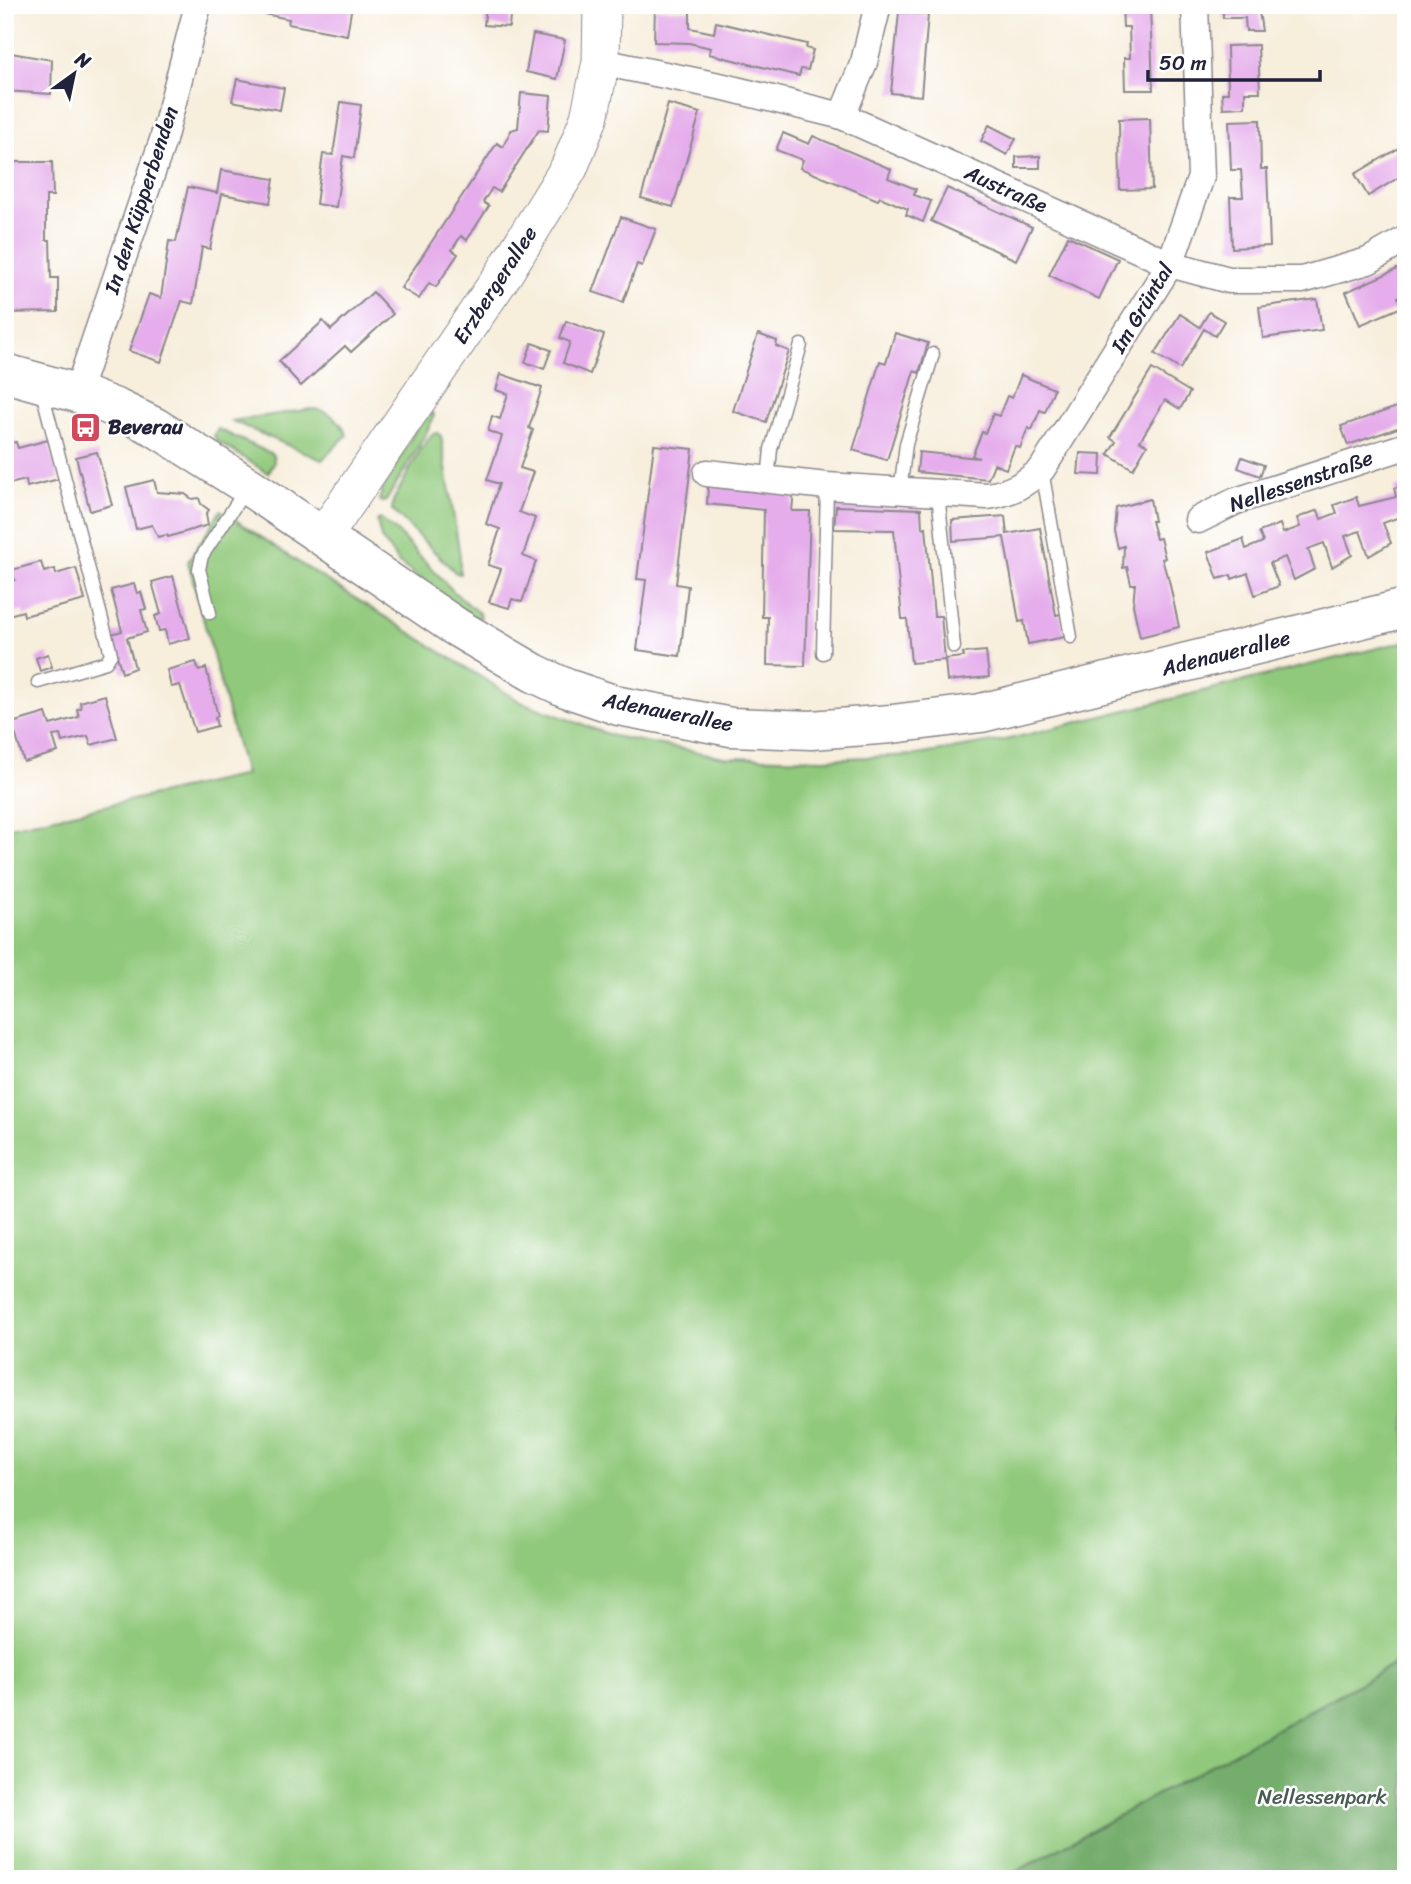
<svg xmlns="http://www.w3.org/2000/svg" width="1411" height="1884" viewBox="0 0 1411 1884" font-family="Sriracha,sans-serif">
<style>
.green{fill:#91c97c;stroke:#5a765c;stroke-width:2}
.forest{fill:#74ad6c;stroke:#4b6854;stroke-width:2}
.building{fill:#e5adeb}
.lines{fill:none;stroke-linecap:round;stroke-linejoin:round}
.lane-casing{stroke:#8c888c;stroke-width:15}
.street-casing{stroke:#8c888c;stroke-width:29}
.secondary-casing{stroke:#8c888c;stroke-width:39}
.primary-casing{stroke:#8c888c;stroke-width:41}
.lane{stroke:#fff;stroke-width:12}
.street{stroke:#fff;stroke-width:26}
.secondary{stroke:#fff;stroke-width:37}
.primary{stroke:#fff;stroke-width:38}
.labels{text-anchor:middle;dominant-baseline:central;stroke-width:5;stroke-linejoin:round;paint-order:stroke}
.street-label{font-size:21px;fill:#22223b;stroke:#fff}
.poi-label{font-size:21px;font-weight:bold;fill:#22223b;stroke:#fff;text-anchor:start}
.park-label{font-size:21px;fill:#495c52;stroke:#fff}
</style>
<rect width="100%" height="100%" fill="#fff"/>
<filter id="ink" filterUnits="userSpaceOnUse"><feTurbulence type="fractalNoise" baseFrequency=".0143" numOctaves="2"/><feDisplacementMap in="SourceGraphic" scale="14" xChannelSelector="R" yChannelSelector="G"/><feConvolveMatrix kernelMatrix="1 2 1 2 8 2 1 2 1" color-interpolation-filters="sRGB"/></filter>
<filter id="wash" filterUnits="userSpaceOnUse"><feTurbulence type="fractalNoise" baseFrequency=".00686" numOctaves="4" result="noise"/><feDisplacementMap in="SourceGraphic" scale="28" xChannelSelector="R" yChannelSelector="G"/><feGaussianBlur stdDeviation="1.57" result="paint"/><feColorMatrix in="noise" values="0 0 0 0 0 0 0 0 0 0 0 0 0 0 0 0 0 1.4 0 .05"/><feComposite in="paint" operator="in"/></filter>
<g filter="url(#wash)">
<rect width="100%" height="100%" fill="#f7eedc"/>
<!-- green -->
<g class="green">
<path d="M311 409C327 409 341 420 347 435L322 460 232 421Z"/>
<path d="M429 412 434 414C434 425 395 485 386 501L381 502 379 500 384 486 425 413Z"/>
<path d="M218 429 272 454C277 461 272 466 268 473L217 441 214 436Z"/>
<polygon points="437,433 441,436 460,556 460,574 456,573 392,510 393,501 420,450 432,434"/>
<polygon points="221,510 304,566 521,702 613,736 725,757 823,759 917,755 1005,740 1406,641 1406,1658 1003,1879 5,1879 5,828 245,775 188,562"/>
<polygon points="380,519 397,532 455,593 480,614 481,617 478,619 470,615 399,563 381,538 377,521"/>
</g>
<!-- forest -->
<polygon class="forest" points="1406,1658 1406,1879 1003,1879"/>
<g id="blocks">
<!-- building -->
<g class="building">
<polygon points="235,5 352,5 347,35 288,24 289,19 234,8"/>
<polygon points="486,5 511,5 509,27 484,25"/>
<polygon points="1122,5 1150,5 1153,90 1125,90 1124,58 1130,58 1129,27 1123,27"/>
<polygon points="1223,5 1258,5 1262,31 1246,31 1245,18 1223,18"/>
<polygon points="655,8 690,10 690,28 714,33 716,22 807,44 806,48 813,50 808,70 801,69 799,76 709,54 711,48 689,43 654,42"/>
<polygon points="899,12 928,15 921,96 891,93"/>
<polygon points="533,34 565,40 557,79 526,72"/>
<polygon points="1258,45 1260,92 1245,92 1245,107 1223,108 1222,93 1228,93 1227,46"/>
<polygon points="5,52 52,60 51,94 5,91"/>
<polygon points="237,79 284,88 280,110 232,101"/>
<polygon points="521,93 551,96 548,131 539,130 499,192 492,188 483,202 489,206 467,240 461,236 452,250 458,254 436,287 429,283 419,299 401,288 497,143 503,147 511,130 518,128"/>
<polygon points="341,102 361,105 354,158 343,156 336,207 316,204 323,154 333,155"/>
<polygon points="668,104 700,113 673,207 641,198"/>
<polygon points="1150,118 1152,189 1120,190 1119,119"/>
<polygon points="1260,120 1261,169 1267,169 1270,246 1232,248 1230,197 1243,197 1241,170 1231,170 1229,121"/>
<polygon points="989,125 1016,139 1007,155 981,141"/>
<polygon points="783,133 809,144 813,136 891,169 888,178 916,189 914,195 931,201 923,222 906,215 908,209 880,197 878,200 800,168 803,160 776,150"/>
<polygon points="1406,144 1406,173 1368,196 1355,174"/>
<polygon points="1040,156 1040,168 1016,168 1016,157"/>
<polygon points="5,162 52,162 53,196 46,196 46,240 50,240 51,278 58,278 58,312 5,313 5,279 11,279 10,252 5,252"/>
<polygon points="221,170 274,179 270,203 222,194 210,249 202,247 193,304 182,301 161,362 129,351 149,294 161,298 169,241 176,242 188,187 217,193"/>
<polygon points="947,188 1032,227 1016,260 931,221"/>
<polygon points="621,217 656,229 642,266 637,264 623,302 593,292"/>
<polygon points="1068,236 1118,259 1099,299 1049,275"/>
<polygon points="1406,265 1406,294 1398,297 1402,307 1360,325 1346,292"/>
<polygon points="373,292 393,314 351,352 345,346 301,386 279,361 323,321 331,330"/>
<polygon points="1317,299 1322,330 1263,338 1259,307"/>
<polygon points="1209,312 1224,321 1215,336 1204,329 1180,369 1155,354 1180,314 1200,327"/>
<polygon points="566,321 604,335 590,374 563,363 570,342 560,338"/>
<polygon points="895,333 928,343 919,373 914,371 887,460 853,450 880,361 886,363"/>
<polygon points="758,334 777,341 776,346 789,351 766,422 733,411"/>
<polygon points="532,343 551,350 544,369 525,362"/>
<polygon points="1152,369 1190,392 1180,409 1165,400 1140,441 1147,445 1133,469 1108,454 1116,441 1110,437"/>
<polygon points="501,374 542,388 529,428 533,430 520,468 533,472 519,512 535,518 523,556 536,561 522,602 512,599 509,608 489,602 501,569 488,565 500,529 486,524 499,484 487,480 502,436 488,431 492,416 500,419 508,394 496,390"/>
<polygon points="1021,375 1054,389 1045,412 1040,410 1032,430 1028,428 1020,448 1015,446 1006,469 994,464 988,479 917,472 919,452 979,458 972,456 982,432 985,433 993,414 999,416 1007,396 1012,398"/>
<polygon points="1406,404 1406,425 1348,445 1341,426"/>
<polygon points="48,440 59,479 27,487 26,480 5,485 5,444 16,442 18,448"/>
<polygon points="654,445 693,449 676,584 688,586 680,656 637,650 646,580 637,579"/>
<polygon points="97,452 112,505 90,511 76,457"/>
<polygon points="1080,453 1102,454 1101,475 1078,474"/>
<polygon points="1242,457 1264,465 1260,476 1238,468"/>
<polygon points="154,480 157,492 185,494 192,499 199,498 201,504 209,510 206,514 208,525 168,537 167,535 158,537 152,525 136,529 126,487"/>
<polygon points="708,485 794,491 792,511 810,511 805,666 767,665 768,617 762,617 764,510 707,504"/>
<polygon points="1406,485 1406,519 1403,520 1402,516 1383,523 1391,543 1369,556 1360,531 1345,536 1352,555 1332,567 1324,543 1308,549 1315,569 1294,580 1285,557 1270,563 1279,586 1255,595 1248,573 1232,579 1231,575 1218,579 1208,552 1243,539 1246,549 1263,542 1259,532 1280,524 1283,533 1300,527 1297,518 1318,510 1321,519 1337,513 1334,505 1356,497 1359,506 1396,497 1394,488"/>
<polygon points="1150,499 1154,521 1151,521 1156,539 1160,538 1165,558 1162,559 1167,576 1168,576 1179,627 1140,637 1133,605 1135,584 1131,584 1127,567 1123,568 1124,546 1118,548 1114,531 1116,508"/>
<polygon points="836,506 921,509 922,528 926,527 934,616 941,616 945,659 964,657 963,653 986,651 989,677 947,681 945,660 911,663 907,619 902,619 894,530 834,529"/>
<polygon points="1005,516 1007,534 1040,528 1056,615 1061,614 1065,637 1028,644 1024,621 1019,622 1004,537 953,541 952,520"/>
<polygon points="41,562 44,572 55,569 56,574 76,568 85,600 24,616 23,611 5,616 5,582 15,580 12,570"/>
<polygon points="173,576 190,638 168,644 165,630 159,631 155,616 161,614 152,582"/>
<polygon points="134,584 137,593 141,592 146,609 141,610 147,632 127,638 135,668 122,673 111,634 122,631 111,590"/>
<polygon points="48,654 52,667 40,671 36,658"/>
<polygon points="196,662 199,671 206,668 218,716 215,718 217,726 195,732 180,685 171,687 167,670"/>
<polygon points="105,695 117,738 91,745 88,736 62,742 60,735 53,736 58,752 24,762 12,723 46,713 50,725 79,717 77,709 81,708 80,702"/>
</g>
</g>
</g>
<g filter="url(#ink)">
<use href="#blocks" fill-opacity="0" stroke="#8c888c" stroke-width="2"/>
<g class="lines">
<defs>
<g id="lane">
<polyline points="1042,470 1071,637"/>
<polyline points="768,480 771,449 801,345"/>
<polyline points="900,491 906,444 933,354"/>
<polyline points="938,494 954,647"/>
<polyline points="210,613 199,569 202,556 246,489"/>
<polyline points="823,653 827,486"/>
<polyline points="38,682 106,662 111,654 41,388"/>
</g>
<g id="street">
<polyline points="601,62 724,87 842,116 1170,264 1229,280 1302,280 1368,261 1406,239"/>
<polyline points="842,116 864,62 878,5"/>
<polyline points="77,393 163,140 198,5"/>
<path d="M707 473 827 486 987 496C1010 493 1024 485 1042 469L1170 264 1201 177 1195 5"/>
<polyline points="1198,520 1236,501 1406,446"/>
</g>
<polyline id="secondary" points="323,537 503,275 569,168 589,118 601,62 602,5"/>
<polyline id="primary" points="5,373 77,393 118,409 155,427 248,486 456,627 534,673 566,688 619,706 731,727 811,730 892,724 981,713 1406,608"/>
</defs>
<!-- lane casing -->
<use href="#lane" class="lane-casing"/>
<!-- street casing -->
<use href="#street" class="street-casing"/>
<!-- secondary casing -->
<use href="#secondary" class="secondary-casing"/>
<!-- primary casing -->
<use href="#primary" class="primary-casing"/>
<!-- lane -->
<use href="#lane" class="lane"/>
<!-- street -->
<use href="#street" class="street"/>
<!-- secondary -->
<use href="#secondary" class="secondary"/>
<!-- primary -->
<use href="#primary" class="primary"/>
</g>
</g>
<!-- icons -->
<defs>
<symbol id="bus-square" viewBox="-11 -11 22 22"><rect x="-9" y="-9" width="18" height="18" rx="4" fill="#d1495b" stroke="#fff"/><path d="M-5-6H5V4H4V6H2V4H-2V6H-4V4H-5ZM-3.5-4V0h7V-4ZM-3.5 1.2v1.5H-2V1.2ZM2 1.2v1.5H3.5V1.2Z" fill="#fff"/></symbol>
</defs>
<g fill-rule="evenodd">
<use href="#bus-square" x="68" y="410" width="35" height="35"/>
</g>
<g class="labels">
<!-- street labels -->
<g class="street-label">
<text transform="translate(1006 189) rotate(24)">Austraße</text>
<text transform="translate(141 200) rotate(-72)">In den Küpperbenden</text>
<text transform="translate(495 285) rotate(-57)">Erzbergerallee</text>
<text transform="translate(1142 308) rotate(-59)">Im Grüntal</text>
<text transform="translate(1301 481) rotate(-19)">Nellessenstraße</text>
<text transform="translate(1226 653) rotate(-14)">Adenauerallee</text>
<text transform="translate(668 712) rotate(11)">Adenauerallee</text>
</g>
<!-- poi labels -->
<g class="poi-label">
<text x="108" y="427">Beverau</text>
</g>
<!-- park labels -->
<g class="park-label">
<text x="1322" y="1797">Nellessenpark</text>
</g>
</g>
<!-- margin -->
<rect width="1411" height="1884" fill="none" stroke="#fff" stroke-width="28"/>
<!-- north arrow -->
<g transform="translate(74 74) rotate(33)" stroke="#ffffff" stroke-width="5" paint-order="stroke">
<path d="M0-5L12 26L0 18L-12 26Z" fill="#22223b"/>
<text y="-10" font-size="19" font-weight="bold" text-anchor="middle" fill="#22223b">N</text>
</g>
<!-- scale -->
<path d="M1148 70v10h172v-10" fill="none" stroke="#22223b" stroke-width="3.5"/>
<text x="1159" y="70" font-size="21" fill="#22223b" stroke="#ffffff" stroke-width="5" paint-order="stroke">50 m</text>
</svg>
